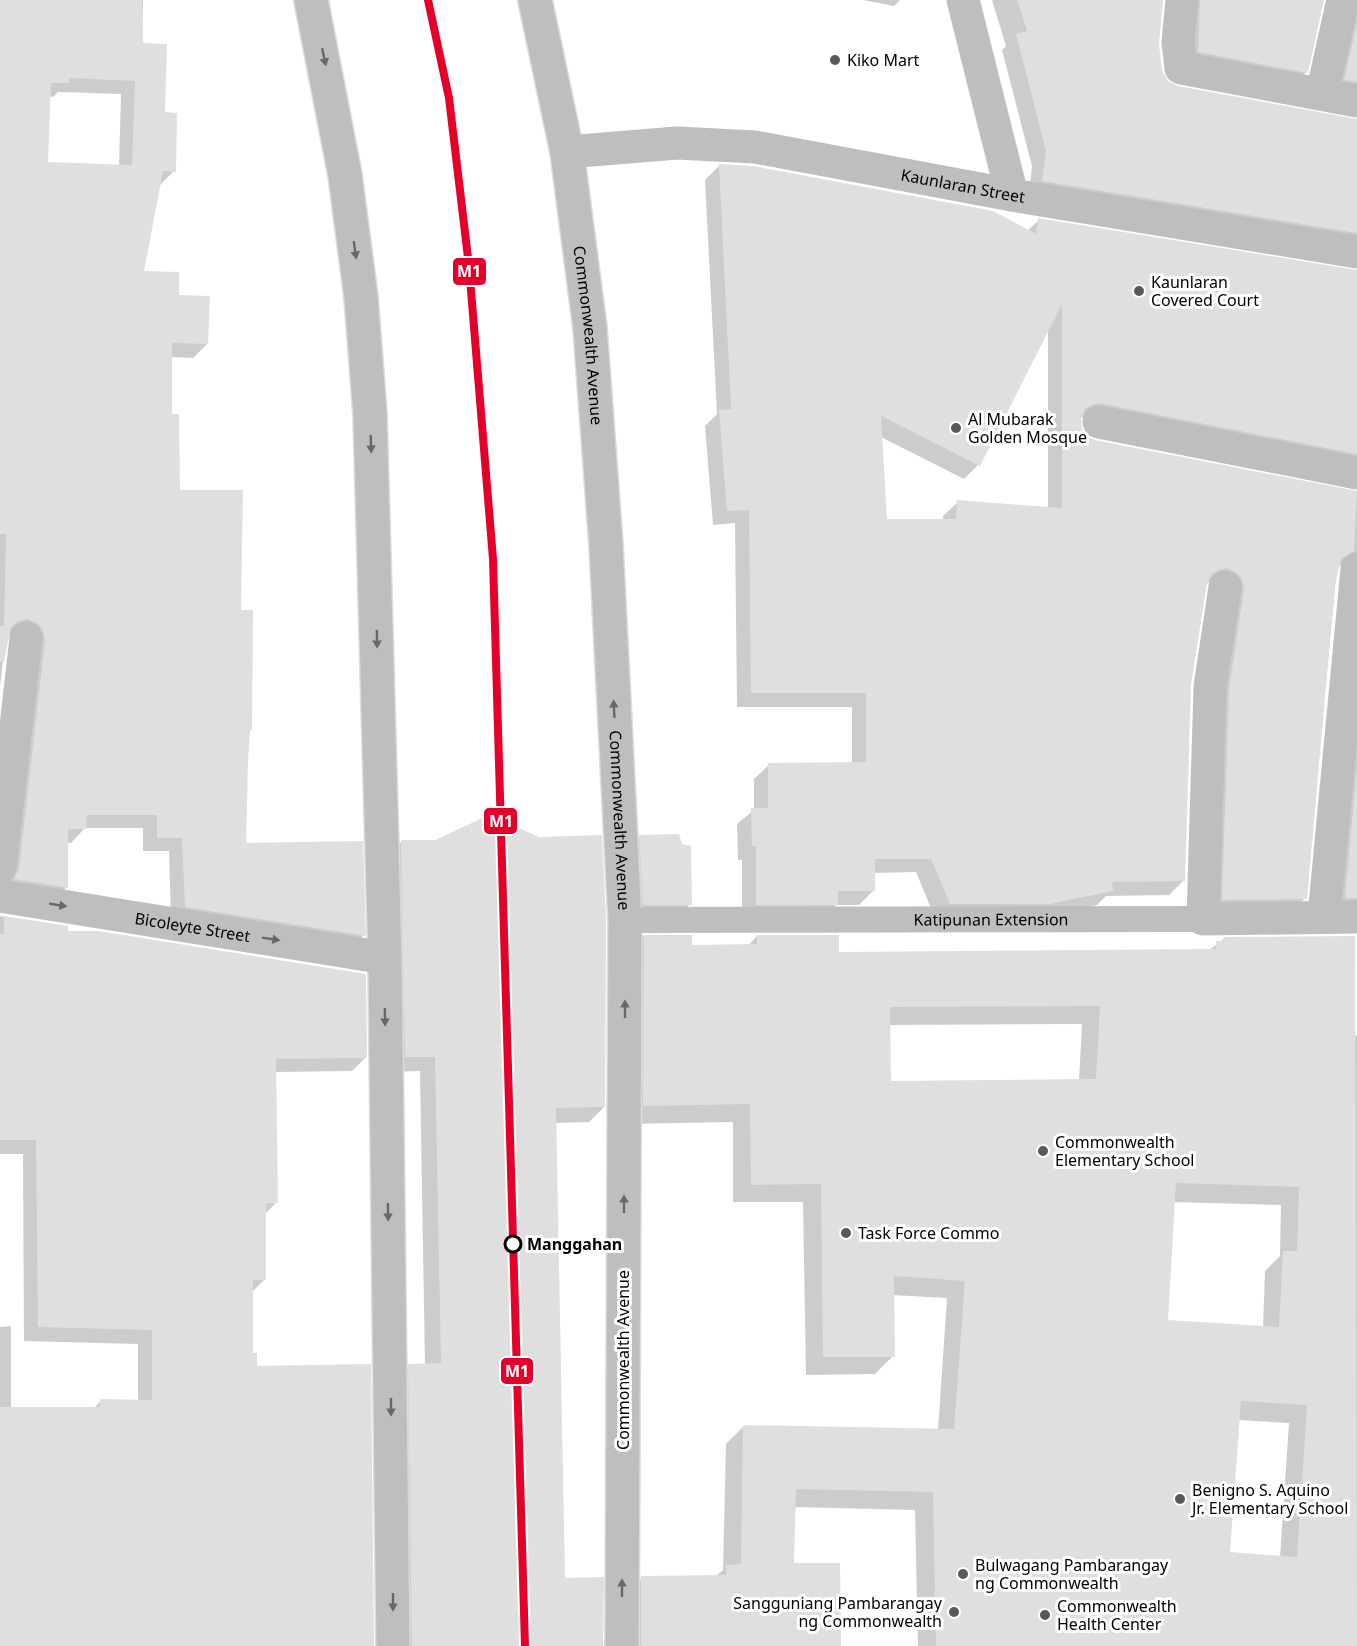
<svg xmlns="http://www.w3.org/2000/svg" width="1357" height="1646" viewBox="0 0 1357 1646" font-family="'Noto Sans',sans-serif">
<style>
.shadow{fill:#0003;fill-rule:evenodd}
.building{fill:#dfdfdf;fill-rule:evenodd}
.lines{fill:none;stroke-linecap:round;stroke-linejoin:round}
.primary-casing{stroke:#dbdbdb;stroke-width:36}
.pedestrian{stroke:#bebebe;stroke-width:26}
.minor{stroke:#bebebe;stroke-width:33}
.primary{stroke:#bebebe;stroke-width:33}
.metro-1-casing{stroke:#fff;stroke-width:12}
.metro-1{stroke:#e4002b;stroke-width:8}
.oneway{fill:#686868}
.poi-dot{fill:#595959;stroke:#fff;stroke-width:2}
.stop-dot{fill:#fff;stroke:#000;stroke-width:3}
.labels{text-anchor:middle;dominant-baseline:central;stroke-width:6;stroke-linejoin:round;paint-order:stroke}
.poi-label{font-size:16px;fill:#000;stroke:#fff;text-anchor:start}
.street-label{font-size:16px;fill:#000;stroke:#fff}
.stop-label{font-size:16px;font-weight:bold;fill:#000;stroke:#fff;text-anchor:start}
.line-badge{stroke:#fff;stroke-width:2}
.badge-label{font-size:16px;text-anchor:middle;font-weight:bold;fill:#fff}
</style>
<rect width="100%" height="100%" fill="#fff"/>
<!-- shadow -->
<g class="shadow">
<path d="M0 0H143L142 45 164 114 174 171 160 185 142 273 177 297 207 344 193 358 171 357V416L179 491 240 611 251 730 248 732 244 845 364 935 350 949 171 920 169 851H143V828H85L71 843H67V887L53 901 1 893 13 633 6 636 0 687ZM58 92 121 94 119 166 47 163 49 96 53 97Z"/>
<polygon points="863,0 900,0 894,6"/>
<polygon points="992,0 1162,0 1158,40 1161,71 1166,81 1177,88 1357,121 1357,255 1029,195 1032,166 1002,50 1006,46"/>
<polygon points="1179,0 1322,0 1306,72 1292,86 1184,66"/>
<polygon points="1357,0 1357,104 1331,94"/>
<path d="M720 165 1027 231 1039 220 1357 272V476L1087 417 1079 418 1080 429 1086 438 1095 442 1357 493V572L1343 564 1337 567 1305 898 1291 913 1208 914 1212 582 1205 583 1190 684 1184 880 1169 895 1106 896 1097 905 1033 918H935L916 872 874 873V890L859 905H836L822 919H742V860H738L737 824 754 810V779L769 765 852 764V707H737L735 523 713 525 705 426 717 414 705 180ZM1048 328V508L958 502 943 516V520L886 521 881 437 964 479 978 465Z"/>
<polygon points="1357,636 1357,915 1331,912"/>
<polygon points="640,836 690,904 675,920 628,920 625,852"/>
<polygon points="401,842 604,1107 589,1122 555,1123 564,1579 602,1646 397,1646 394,1381 409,1365 425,1365 420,1071 390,1072 386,857"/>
<polygon points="0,916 67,927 67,933 366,1057 352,1071 275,1072 277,1202 265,1214 265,1279 251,1293 251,1354 373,1646 0,1646 0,1327 11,1326 11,1408 94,1408 101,1401 138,1402 138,1344 24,1341 23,1154 0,1154"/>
<path d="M644 936 691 946H748L757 936 837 953 1209 950 1224 939 1357 1036V1646H918L915 1510 794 1507 792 1565 840 1646H623V1596L642 1578 716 1576 723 1570 726 1444 744 1426 938 1430 947 1298 892 1295 893 1356 875 1374 806 1375 803 1202H733V1122L625 1124 626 955ZM1082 1024 1079 1080 889 1083 888 1025ZM1173 1202 1281 1205 1280 1256 1265 1271 1263 1328 1166 1321ZM1238 1420 1289 1423 1280 1557 1228 1553Z"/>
</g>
<!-- building -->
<g class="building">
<path d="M0 0H142L143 43 167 44 165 112 177 113 176 172 163 171 144 271 179 272V295L210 296 208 344 172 343V414H179L180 490H243L241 610H253L252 730H250L248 762 246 843 363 841 366 936 185 907 182 838H157V815H87L86 829H68V888L14 879 19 869 45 640 43 630 37 623 28 619 18 621 11 627 4 662H0V626H4L6 534H0ZM69 78 135 81 132 165 48 162 51 83H69Z"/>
<polygon points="1017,0 1163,0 1159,44 1162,70 1168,81 1178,86 1357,119 1357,233 1042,181 1046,151 1016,34 1027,31"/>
<polygon points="1200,0 1324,0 1308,73 1198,52"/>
<polygon points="1357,23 1357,82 1344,80"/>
<path d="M719 164 753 166 993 211 1036 234 1038 218 1357 270V454L1103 404H1094L1085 409 1081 419 1082 429 1086 436 1095 440 1357 491 1354 551 1341 559 1335 585 1307 899 1222 900 1229 689 1244 589 1242 580 1237 573 1227 568 1218 570 1211 575 1207 584 1191 684 1185 881 1112 882 1113 891 1049 904H950L931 859H875V891H838V905H756V846H752L751 808H768V763L866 762V693H751L749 510 727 511 719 410 731 409ZM1062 304V508L957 500 956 519H887L881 416 980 466Z"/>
<polygon points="1357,767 1357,898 1345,898"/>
<polygon points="489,815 539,837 602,835 606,920 605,1107 556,1108 565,1578 604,1577 603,1646 412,1646 408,1364 441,1363 435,1057 405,1057 401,840 435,840"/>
<polygon points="679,834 682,844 691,846 692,905 643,905 639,835"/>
<polygon points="4,916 68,926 68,931 99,931 366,974 367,1058 276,1059 278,1203 266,1203 266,1280 253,1280 253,1353 257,1353 257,1366 371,1364 374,1646 0,1646 0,1407 100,1407 100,1399 152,1400 152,1330 38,1327 36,1140 0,1140 0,934 4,934"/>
<path d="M644 935H692V945L757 944V935H839V952L1216 949V941H1224L1223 937 1355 936 1357 1646H936L933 1492 796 1489 794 1563H840L841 1646H641V1576L726 1575V1565L741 1564 743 1425 954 1429 965 1281 894 1276 895 1357H823L821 1184 751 1185 750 1104 643 1106ZM1100 1006 1096 1079 891 1081 890 1007ZM1176 1183 1299 1187 1297 1251H1283L1279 1327 1168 1320ZM1241 1401 1307 1405 1297 1557 1230 1552Z"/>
</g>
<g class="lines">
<defs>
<g id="primary">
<polyline points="311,0 345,175 361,297 370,414 385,958 393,1646"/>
<path id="s4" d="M535 0 567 152 590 328 606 545 625 920 622 1646"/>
</g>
</defs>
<!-- primary casing -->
<use href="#primary" class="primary-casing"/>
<!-- pedestrian -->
<path class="pedestrian" id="s1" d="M625 920 1203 919"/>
<!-- minor -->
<g class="minor">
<polyline points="963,0 1012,195"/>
<polyline points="1182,0 1178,42 1181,68 1357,101"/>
<polyline points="1322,94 1343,0"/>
<path id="s2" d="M567 152 677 143 755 147 1012 195 1357 252"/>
<polyline points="1099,422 1357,473"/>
<polyline points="1225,587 1210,687 1203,919 1357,917"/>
<polyline points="0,867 26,638"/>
<path id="s3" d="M0 896 385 958"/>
<polyline points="1324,916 1357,569"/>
</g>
<!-- primary -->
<use href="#primary" class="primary"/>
<defs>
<polyline id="metro-1" points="428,0 449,98 469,266 493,559 525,1646"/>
</defs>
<!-- metro-1 casing -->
<use href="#metro-1" class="metro-1-casing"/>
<!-- metro-1 -->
<use href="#metro-1" class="metro-1"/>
</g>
<!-- one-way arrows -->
<defs><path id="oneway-solid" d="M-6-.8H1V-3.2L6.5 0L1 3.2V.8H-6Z" transform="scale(1.5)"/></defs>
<g class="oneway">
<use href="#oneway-solid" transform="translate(324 57) rotate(78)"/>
<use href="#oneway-solid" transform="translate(355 250) rotate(82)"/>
<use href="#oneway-solid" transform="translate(371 444) rotate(88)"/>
<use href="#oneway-solid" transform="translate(377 639) rotate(89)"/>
<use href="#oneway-solid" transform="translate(614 709) rotate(-93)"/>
<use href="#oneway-solid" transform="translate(58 905) rotate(9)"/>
<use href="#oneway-solid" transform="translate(271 939) rotate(9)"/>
<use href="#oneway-solid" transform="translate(625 1009) rotate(-90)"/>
<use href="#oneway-solid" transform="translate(385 1017) rotate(89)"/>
<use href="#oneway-solid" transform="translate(624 1204) rotate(-90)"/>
<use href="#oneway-solid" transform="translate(388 1212) rotate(89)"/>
<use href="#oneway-solid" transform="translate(391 1407) rotate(90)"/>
<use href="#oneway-solid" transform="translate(622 1588) rotate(-90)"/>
<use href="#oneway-solid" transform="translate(393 1602) rotate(90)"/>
</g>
<!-- markers -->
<g class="poi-dot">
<circle cx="835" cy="60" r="6"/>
<circle cx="1139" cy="291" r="6"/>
<circle cx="956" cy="428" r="6"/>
<circle cx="1043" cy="1151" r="6"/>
<circle cx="846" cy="1233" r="6"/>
<circle cx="1180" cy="1499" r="6"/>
<circle cx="963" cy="1574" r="6"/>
<circle cx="954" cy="1612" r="6"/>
<circle cx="1045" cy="1615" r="6"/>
</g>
<circle class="stop-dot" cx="513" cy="1244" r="8"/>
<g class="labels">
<!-- poi labels -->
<g class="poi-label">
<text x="847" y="60">Kiko Mart</text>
<text x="1151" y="282">Kaunlaran<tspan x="1151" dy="18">Covered Court</tspan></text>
<text x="968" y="419">Al Mubarak<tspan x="968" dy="18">Golden Mosque</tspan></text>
<text x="1055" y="1142">Commonwealth<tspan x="1055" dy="18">Elementary School</tspan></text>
<text x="858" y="1233">Task Force Commo</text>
<text x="1192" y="1490">Benigno S. Aquino<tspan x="1192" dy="18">Jr. Elementary School</tspan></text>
<text x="975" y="1565">Bulwagang Pambarangay<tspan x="975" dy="18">ng Commonwealth</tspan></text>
<text x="942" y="1603" text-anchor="end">Sangguniang Pambarangay<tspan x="942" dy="18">ng Commonwealth</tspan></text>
<text x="1057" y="1606">Commonwealth<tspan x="1057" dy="18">Health Center</tspan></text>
</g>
<!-- street labels -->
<g class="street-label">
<text stroke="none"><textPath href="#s2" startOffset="400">Kaunlaran Street</textPath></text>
<text stroke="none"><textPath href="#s4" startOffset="340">Commonwealth Avenue</textPath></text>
<text stroke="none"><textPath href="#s4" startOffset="826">Commonwealth Avenue</textPath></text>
<text stroke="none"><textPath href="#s1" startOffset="366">Katipunan Extension</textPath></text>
<text stroke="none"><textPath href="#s3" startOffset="195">Bicoleyte Street</textPath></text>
<text transform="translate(623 1360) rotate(-90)">Commonwealth Avenue</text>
</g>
<!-- stop labels -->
<g class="stop-label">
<text x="527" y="1244">Manggahan</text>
</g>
</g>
<g class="line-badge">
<rect x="452" y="257" width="35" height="29" rx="6" fill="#e4002b"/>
<rect x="483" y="807" width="35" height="28" rx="6" fill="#e4002b"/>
<rect x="500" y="1357" width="34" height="28" rx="6" fill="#e4002b"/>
</g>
<g class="badge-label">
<text x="469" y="277">M1</text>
<text x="501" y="827">M1</text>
<text x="517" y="1377">M1</text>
</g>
</svg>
